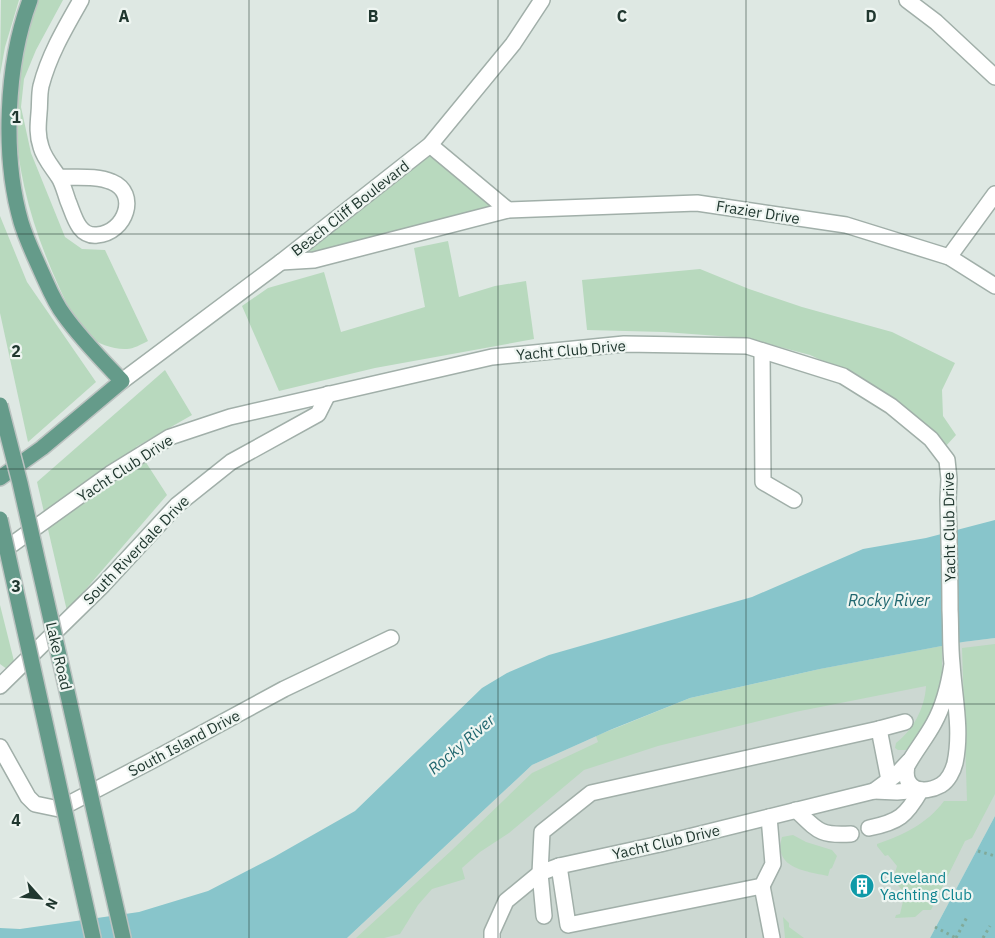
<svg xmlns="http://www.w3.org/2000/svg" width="995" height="938" viewBox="0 0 995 938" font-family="'IBM Plex Sans',sans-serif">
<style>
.built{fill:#ccd8d2}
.green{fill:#b8d9be}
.water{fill:#88c5cb}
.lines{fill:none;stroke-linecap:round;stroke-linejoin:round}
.minor-casing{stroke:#a1afa9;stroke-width:18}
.major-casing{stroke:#bcc3c1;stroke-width:18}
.path{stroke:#80aa9a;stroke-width:3;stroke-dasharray:2.5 4;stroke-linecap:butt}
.minor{stroke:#fff;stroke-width:15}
.major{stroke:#659b8a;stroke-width:15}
.major-bridge-casing{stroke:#bcc3c1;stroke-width:18;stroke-linecap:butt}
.major-bridge{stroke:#659b8a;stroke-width:15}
.grid{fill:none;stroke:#20372f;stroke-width:1;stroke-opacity:0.55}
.labels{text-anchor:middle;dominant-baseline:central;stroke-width:4.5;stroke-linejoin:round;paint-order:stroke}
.street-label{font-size:15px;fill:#20372f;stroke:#eef5f1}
.culture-label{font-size:15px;fill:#0d838f;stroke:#eef5f1;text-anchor:start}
.water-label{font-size:16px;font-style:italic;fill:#1f666e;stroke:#eef5f1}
.grid-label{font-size:16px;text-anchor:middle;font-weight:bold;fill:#20372f;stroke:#eef5f1;stroke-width:4.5;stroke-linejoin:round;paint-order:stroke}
</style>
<rect width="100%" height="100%" fill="#dee8e3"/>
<!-- built -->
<polygon class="built" points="995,638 995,816 930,938 347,938 532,765 610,730 820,669 963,642"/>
<!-- green -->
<g class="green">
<polygon points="1,0 19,0 5,47 0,75"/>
<path d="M37 0H63L36 50 24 79 21 107 31 153 65 237 82 249 105 250 148 341C142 344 133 349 127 349 115 350 97 344 88 335 74 322 67 304 59 287 34 232 17 176 15 115 14 75 24 37 37 0Z"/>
<polygon points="430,145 508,210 281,262"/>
<polygon points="0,216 27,282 96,382 28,442 0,313"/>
<polygon points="448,241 459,297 495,286 526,281 534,339 375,368 279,391 242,306 268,288 324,272 341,332 425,307 414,248"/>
<polygon points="700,269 749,289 802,307 892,332 955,363 942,390 943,416 956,435 945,447 908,409 853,375 810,355 746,338 664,332 587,330 582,280"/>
<polygon points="165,370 192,415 136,447 167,495 67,611 37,482"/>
<polygon points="0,605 18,677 0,664"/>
<path d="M995 644V794L972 838 965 841 931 910H923L915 917 895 918 896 915 900 914 905 893 893 880 897 866 888 855 885 856 877 846V844C903 835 927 824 944 801H967L962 648Z"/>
<path d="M942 646V683L937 706 915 742 906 750H898L895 748 896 743C913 730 925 708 926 686L795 712 658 746 584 770 509 833 480 852 462 868 465 879 432 889 418 905 400 934 384 938H356L452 850 532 773 598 742 596 736 690 698 820 669Z"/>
<path d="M793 835 806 842 832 850 837 856 832 868 830 869 828 876C805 871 773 868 782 837Z"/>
<polygon points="783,917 789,923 789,927 804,938 785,938"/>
</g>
<!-- water -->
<g class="water">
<polygon points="995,520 995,638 963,642 820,669 690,698 610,730 532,765 347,938 0,938 0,928 20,929 139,912 208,891 274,857 355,811 482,688 507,673 549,655 752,597 863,549 926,538"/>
<polygon points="995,816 995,938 930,938"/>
</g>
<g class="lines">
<defs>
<g id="minor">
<polyline points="907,0 936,22 995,77"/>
<polyline points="430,145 508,210"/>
<path d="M59 177C76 178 96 175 112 182 139 193 126 233 97 235 78 237 74 215 68 201 65 193 63 183 58 176 52 167 44 158 41 147 37 135 38 125 39 113 40 104 39 95 41 86 49 55 65 28 81 0"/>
<polyline points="949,257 995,194"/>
<polyline points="281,262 314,260 508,210 697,203 846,225 949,257 995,286"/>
<polyline points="762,351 763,482 794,500"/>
<polyline points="122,381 281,262 430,145 513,44 542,0"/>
<path d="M0 551 7 548 110 474 170 437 230 417 492 357 624 344 747 346 843 376 891 406 931 439 947 460 949 479 948 500C949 537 950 574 950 610 951 628 950 646 952 664 954 696 962 730 955 763 953 771 948 781 941 785 923 795 902 790 907 766 915 751 926 738 934 723 944 705 949 684 952 664"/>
<polyline points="0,686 103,585 177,505 231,462 318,414 328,394"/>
<polyline points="0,747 28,797 35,804 59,809 153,760 284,689 391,638"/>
<polyline points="909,761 897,774 874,791 897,792 921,790"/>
<polyline points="889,780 879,729 905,722"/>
<path d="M796 810C818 831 820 836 851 834"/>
<path d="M869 828C899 822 906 816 921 790"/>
<polyline points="559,866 568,925 762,886 773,864 769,817"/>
<polyline points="762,886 772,938"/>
<polyline points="544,916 540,873 542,832 591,793 879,729"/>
<polyline points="492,938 492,932 506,901 540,873 559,866 660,844 874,791"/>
</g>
<g id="major">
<path d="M0 478 42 448 122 381C102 360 81 339 64 315 54 302 48 286 41 271 34 255 26 239 21 222 2 156 6 64 30 0"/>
<polyline points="102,846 123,938"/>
<polyline points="74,853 93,938"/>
</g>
</defs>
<!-- minor casing -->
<use href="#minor" class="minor-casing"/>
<!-- major casing -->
<use href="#major" class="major-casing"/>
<!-- path -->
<g class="path">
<polyline points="978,851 995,856"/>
<polyline points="935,927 956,938"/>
<polyline points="956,938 968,915"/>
<polyline points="983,938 990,926"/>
</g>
<!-- minor -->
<use href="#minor" class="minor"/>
<!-- major -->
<use href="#major" class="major"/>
<defs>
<g id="major-bridge">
<polyline points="0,405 20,483 102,846"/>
<polyline points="0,519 74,853"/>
</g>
</defs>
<!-- major-bridge casing -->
<use href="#major-bridge" class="major-bridge-casing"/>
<!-- major-bridge -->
<use href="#major-bridge" class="major-bridge"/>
</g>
<!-- grid -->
<path class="grid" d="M249 0V938M498 0V938M746 0V938M0 234H995M0 469H995M0 704H995"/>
<!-- icons -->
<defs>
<symbol id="building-disc" viewBox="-11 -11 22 22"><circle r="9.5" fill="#0f9aa8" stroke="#eef5f1"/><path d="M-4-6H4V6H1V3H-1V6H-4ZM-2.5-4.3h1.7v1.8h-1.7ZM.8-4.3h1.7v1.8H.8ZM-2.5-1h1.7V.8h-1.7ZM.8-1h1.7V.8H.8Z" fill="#fff"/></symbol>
</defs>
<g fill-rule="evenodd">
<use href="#building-disc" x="848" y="872" width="28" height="28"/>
</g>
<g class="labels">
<!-- street labels -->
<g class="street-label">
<text transform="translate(350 208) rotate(-38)">Beach Cliff Boulevard</text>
<text transform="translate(758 212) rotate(9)">Frazier Drive</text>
<text transform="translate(571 350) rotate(-5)">Yacht Club Drive</text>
<text transform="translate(125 468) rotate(-33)">Yacht Club Drive</text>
<text transform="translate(949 527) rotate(-91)">Yacht Club Drive</text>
<text transform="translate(136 550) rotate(-46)">South Riverdale Drive</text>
<text transform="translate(59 656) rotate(77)">Lake Road</text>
<text transform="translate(184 743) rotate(-28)">South Island Drive</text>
<text transform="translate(666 842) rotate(-13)">Yacht Club Drive</text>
</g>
<!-- culture labels -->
<g class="culture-label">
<text x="880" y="877">Cleveland<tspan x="880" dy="17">Yachting Club</tspan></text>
</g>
<!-- water labels -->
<g class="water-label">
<text x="889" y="600">Rocky River</text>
<text transform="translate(461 744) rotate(-41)">Rocky River</text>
</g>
</g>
<g class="grid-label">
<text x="124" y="22">A</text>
<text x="373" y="22">B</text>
<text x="622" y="22">C</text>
<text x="871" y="22">D</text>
<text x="16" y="123">1</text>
<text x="16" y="357">2</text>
<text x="16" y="592">3</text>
<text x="16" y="826">4</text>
</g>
<!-- north arrow -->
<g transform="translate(40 898) rotate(117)" stroke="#eef5f1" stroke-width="4" paint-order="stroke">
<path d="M0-4L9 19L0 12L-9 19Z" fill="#20372f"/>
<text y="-8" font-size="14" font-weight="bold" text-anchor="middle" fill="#20372f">N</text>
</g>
</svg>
